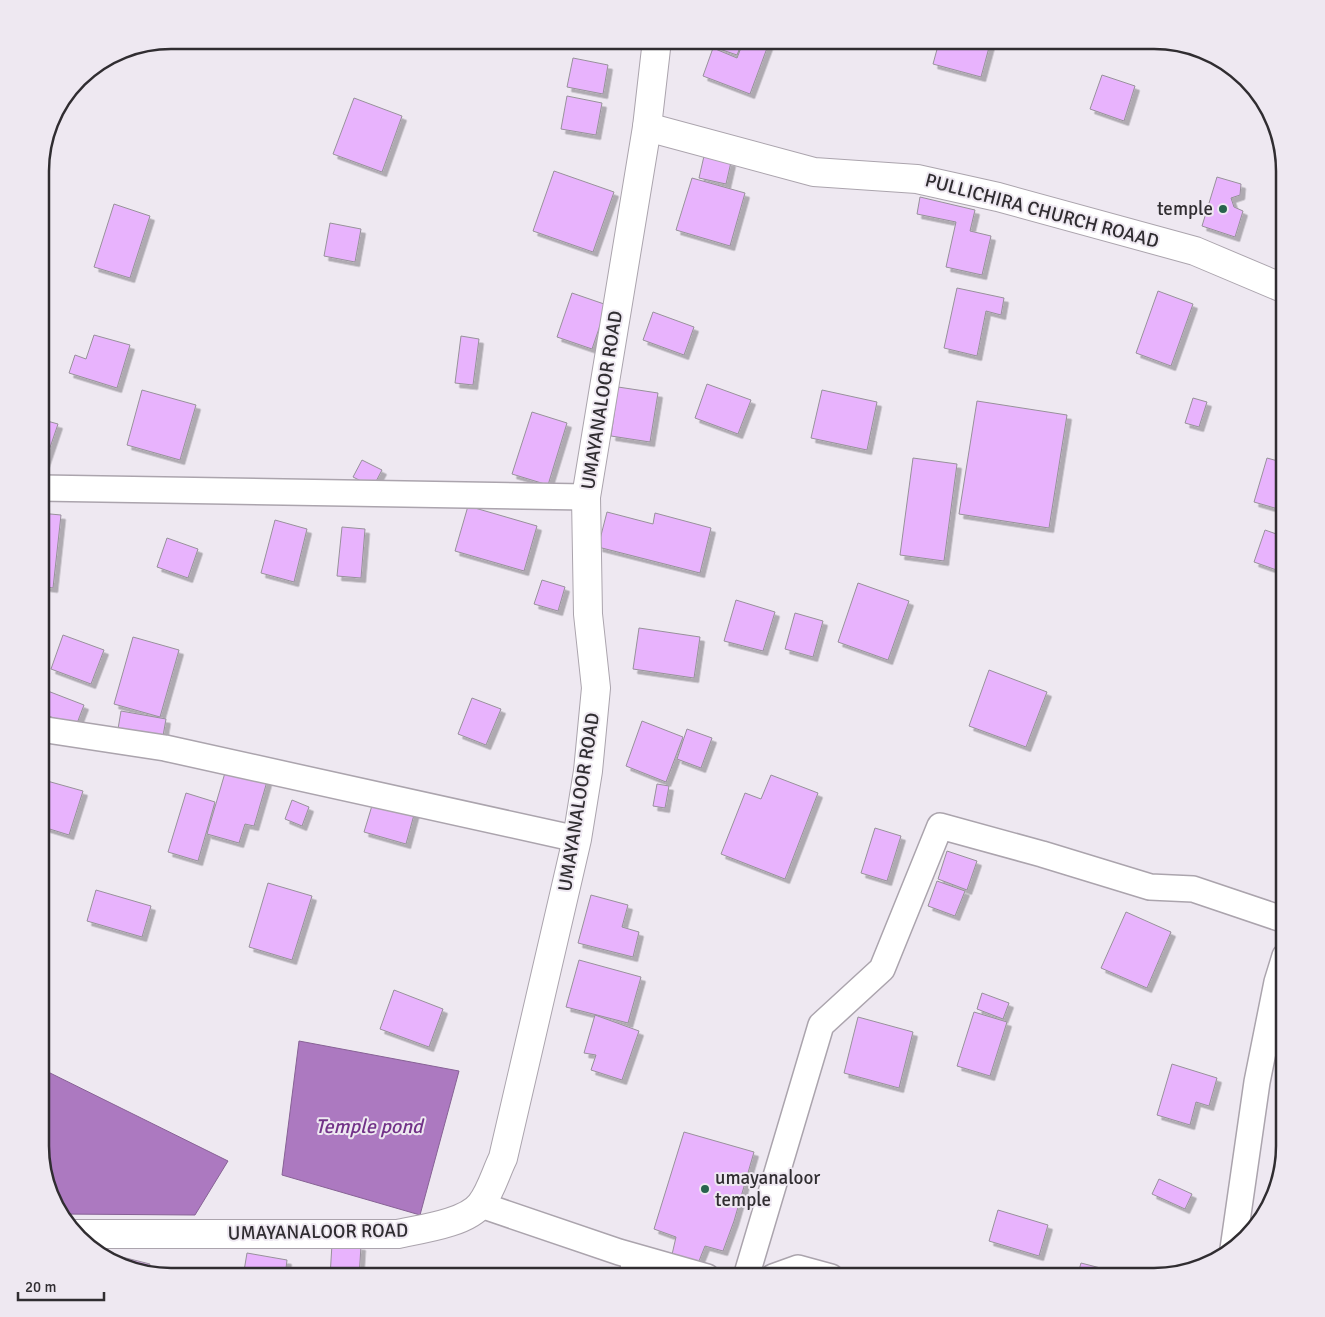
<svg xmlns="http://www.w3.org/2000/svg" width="1325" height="1317" viewBox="0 0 1325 1317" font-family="Signika,sans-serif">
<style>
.water{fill:#ac79c0;stroke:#876295}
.building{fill:#e8b3fd;stroke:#97919a;filter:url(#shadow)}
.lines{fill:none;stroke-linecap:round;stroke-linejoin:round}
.lane-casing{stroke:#aba4ad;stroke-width:15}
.street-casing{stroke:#aba4ad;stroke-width:28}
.secondary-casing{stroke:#aba4ad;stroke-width:30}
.lane{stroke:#fff;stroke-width:12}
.street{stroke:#fff;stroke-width:25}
.secondary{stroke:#fff;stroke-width:28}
.poi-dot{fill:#28634d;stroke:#eee8f1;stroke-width:2}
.labels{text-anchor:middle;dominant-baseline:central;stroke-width:4;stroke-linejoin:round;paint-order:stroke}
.poi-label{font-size:19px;fill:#302d31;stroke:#eee8f1;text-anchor:end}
.street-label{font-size:19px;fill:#302d31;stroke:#eee8f1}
.water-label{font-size:20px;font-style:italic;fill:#723288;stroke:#eee8f1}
.rim{fill:none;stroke:#302d31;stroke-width:2.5}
</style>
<defs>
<filter id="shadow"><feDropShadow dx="4.5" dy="4.5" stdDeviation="0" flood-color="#0004"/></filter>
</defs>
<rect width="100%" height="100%" fill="#eee8f1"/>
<!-- water -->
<g class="water">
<polygon points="299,1041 459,1071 420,1215 282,1175"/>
<path d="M40 1068 228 1161 195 1215 61 1214C34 1171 40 1117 40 1068Z"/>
</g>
<!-- building -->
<g class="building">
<polygon points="703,40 743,40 737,55 702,43"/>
<polygon points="744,40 770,40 750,94 703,76 713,48 737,58"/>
<polygon points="931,40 991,40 981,77 933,64 939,42"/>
<polygon points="573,58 608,65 603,94 567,87"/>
<polygon points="1102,75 1135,86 1124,121 1090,109"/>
<polygon points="567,96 602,103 596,135 561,129"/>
<polygon points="354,98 402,116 382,172 333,154"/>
<polygon points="704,156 731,162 726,184 699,178"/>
<polygon points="554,171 614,192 593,252 533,231"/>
<polygon points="1217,177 1241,184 1240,195 1231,198 1234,207 1243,211 1235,237 1202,226"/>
<polygon points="692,178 745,193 730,246 676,230"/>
<polygon points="920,197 975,210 970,231 991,236 982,275 946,267 956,222 917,214"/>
<polygon points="114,204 150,216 130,278 94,267"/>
<polygon points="330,223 361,229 355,262 324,256"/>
<polygon points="957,288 1004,298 1001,315 986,311 977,356 944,348"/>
<polygon points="1158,291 1193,304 1171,366 1136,353"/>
<polygon points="572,293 607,305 592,349 557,337"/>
<polygon points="653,312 694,327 684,355 643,340"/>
<polygon points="94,335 130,345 117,388 69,373 75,355 86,359"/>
<polygon points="461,336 479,339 473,385 455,383"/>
<polygon points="707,384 751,400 738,434 695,418"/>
<polygon points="618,387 658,393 650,442 611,436"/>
<polygon points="142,390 196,405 180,460 127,445"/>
<polygon points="822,390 877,402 867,450 811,438"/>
<polygon points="1193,398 1207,402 1199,427 1185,423"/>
<polygon points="977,401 1067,415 1049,528 959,514"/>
<polygon points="532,412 567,423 548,485 512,474"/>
<polygon points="40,419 58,424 42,471 40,471"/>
<polygon points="913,458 957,464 944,561 900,555"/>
<polygon points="1267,458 1285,463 1285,511 1254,502"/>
<polygon points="362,460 382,470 373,487 353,477"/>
<polygon points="468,506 537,526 524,571 455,551"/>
<polygon points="607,512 653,524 655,513 711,528 700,573 598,547"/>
<polygon points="40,513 61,515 53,588 40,586"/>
<polygon points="275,520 307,529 294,582 261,573"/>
<polygon points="342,527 365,529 361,578 337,576"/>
<polygon points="1265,530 1285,537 1285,573 1254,562"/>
<polygon points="167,538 198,549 188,578 157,567"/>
<polygon points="542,580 565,587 558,611 534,604"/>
<polygon points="858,583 909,601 888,660 838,642"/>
<polygon points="736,600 775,612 763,651 724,641"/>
<polygon points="795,613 823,621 813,657 785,649"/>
<polygon points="639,628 700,637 694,678 633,669"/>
<polygon points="63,635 104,650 91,684 51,669"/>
<polygon points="133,637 179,650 160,717 114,704"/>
<polygon points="989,670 1047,692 1026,747 969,726"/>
<polygon points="40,688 84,705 76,726 40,713"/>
<polygon points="472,698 501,709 486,745 458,734"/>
<polygon points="121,711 166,719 163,736 118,729"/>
<polygon points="642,721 683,737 666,782 626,766"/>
<polygon points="687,729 712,738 701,768 677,759"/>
<polygon points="227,766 268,778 254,826 245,824 239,843 207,834"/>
<polygon points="771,775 818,793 785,879 721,854 745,793 761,799"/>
<polygon points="40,779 83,791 69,835 40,826"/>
<polygon points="657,784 669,786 665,808 653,806"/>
<polygon points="186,793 215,802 198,861 168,852"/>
<polygon points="374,799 415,811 406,844 364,832"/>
<polygon points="292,800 309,807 302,826 285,819"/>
<polygon points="875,828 901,836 887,881 861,873"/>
<polygon points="947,851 977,861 967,890 938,879"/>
<polygon points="937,881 965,891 955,916 928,906"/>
<polygon points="268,883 312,896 292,960 249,947"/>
<polygon points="96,890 151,906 142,937 87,921"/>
<polygon points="591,895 628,905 622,927 639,932 633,957 578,943"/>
<polygon points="1126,912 1171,932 1147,988 1101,968"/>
<polygon points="579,960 641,977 628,1023 566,1007"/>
<polygon points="394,990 443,1009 429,1047 380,1029"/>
<polygon points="982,993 1009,1003 1003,1019 977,1009"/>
<polygon points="974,1012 1007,1022 990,1076 957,1066"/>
<polygon points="595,1015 639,1031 622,1080 591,1070 596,1055 584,1053"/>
<polygon points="858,1017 913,1032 899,1088 844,1073"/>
<polygon points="1172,1064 1217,1078 1209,1106 1196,1102 1190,1125 1157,1115"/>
<polygon points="684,1132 754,1152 734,1221 723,1251 705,1246 697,1266 671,1259 676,1237 654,1229"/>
<polygon points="1159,1179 1192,1194 1185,1209 1152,1194"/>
<polygon points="998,1210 1048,1225 1039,1256 989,1241"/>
<polygon points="332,1244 361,1246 359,1277 330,1277"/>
<polygon points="98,1251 150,1264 148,1272 120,1267"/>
<polygon points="247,1253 287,1260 285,1277 243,1277"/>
<polygon points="1081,1263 1124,1274 1123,1277 1077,1277"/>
</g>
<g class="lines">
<defs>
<polyline id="lane" points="627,1255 627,1277"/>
<g id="street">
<polyline points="40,488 586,497"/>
<polyline points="40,729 165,748 577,839"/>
<polyline points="481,1205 619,1252 707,1277"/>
<polyline points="1233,1249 1257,1082 1277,982 1285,956"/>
<polyline points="746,1277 821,1025 882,969 940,826 1042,854 1150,887 1193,889 1285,920"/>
<polyline points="773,1277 798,1268 831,1277"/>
</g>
<g id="secondary">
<polyline points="647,127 814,172 917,179 998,197 1195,251 1285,289"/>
<path d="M74 1234H398C421 1229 467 1223 481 1204 491 1191 496 1172 503 1158L577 839 588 771 596 688 588 614 586 497 647 127 657 40"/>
</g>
</defs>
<!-- lane casing -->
<use href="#lane" class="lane-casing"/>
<!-- street casing -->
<use href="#street" class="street-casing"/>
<!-- secondary casing -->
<use href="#secondary" class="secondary-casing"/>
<!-- lane -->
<use href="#lane" class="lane"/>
<!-- street -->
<use href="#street" class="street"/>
<!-- secondary -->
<use href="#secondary" class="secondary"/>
</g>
<!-- markers -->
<g class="poi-dot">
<circle cx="1223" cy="209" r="5"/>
<circle cx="705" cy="1189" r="5"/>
</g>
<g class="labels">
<!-- poi labels -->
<g class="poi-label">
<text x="1213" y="209">temple</text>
<text x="715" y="1178" text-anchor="start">umayanaloor<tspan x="715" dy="22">temple</tspan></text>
</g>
<!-- street labels -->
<g class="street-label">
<text transform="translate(1042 211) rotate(15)">PULLICHIRA CHURCH ROAAD</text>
<text transform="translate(602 400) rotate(-81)">UMAYANALOOR ROAD</text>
<text transform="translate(579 802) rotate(-81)">UMAYANALOOR ROAD</text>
<text transform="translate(318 1232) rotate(-1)">UMAYANALOOR ROAD</text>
</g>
<!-- water labels -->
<g class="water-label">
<text x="369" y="1126">Temple pond</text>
</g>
</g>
<!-- crop -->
<path d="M0 0H1325V1317H0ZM171 49H1154A122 122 0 0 1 1276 171V1146A122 122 0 0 1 1154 1268H171A122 122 0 0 1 49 1146V171A122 122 0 0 1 171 49Z" fill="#eee8f1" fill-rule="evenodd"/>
<path class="rim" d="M171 49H1154A122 122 0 0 1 1276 171V1146A122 122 0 0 1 1154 1268H171A122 122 0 0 1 49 1146V171A122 122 0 0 1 171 49Z"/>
<!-- scale -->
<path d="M18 1292v8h86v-8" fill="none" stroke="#302d31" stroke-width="2.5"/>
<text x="25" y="1292" font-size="15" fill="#302d31" stroke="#eee8f1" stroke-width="4" paint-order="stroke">20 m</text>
</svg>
